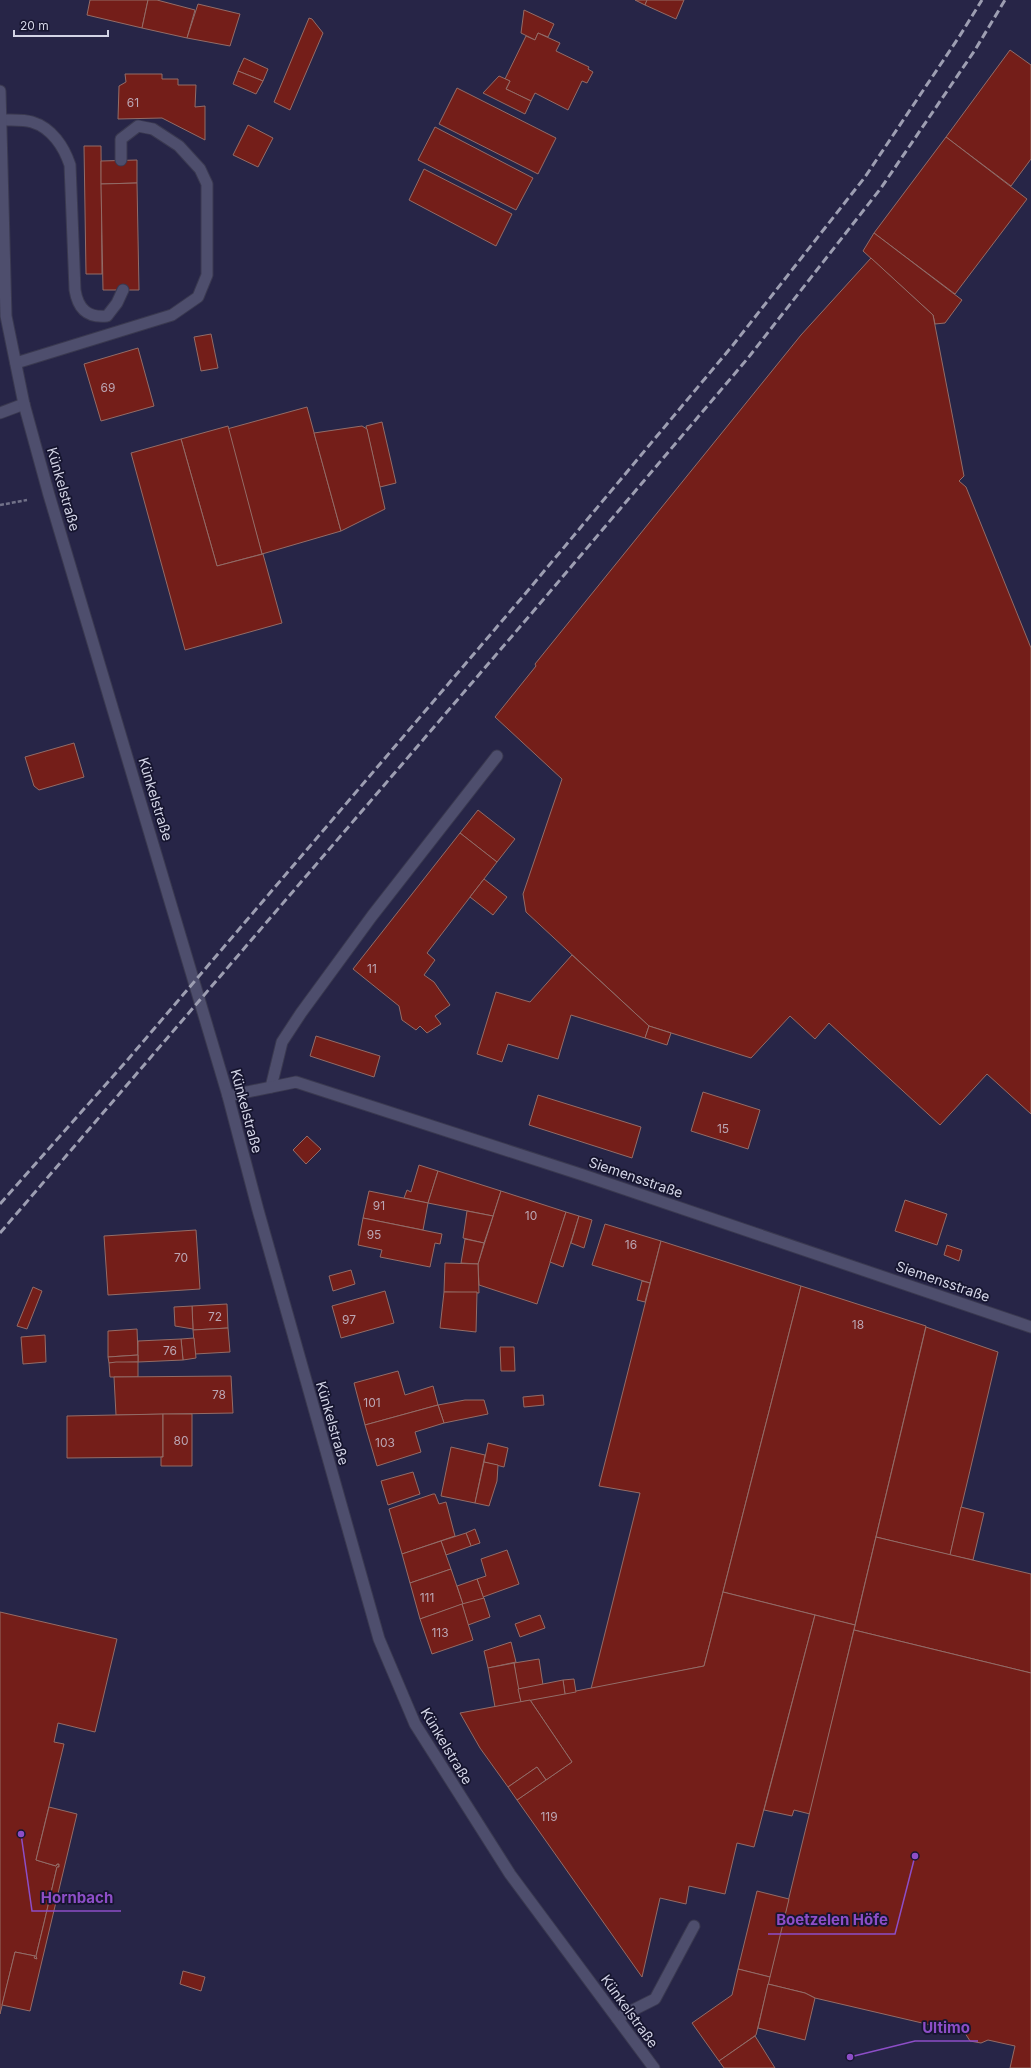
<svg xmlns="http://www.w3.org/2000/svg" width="1031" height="2068" viewBox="0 0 1031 2068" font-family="Inter,sans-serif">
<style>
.built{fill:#272547}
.building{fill:#741e19;stroke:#936c67}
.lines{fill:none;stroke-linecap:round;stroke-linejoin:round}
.service-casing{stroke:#3a3950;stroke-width:13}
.minor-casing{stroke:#3a3950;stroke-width:13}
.tertiary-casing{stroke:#3a3950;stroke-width:13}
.path{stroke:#727289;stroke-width:2.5;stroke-dasharray:4 2;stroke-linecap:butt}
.service{stroke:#4e4e6d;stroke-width:11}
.minor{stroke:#4e4e6d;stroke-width:11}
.tertiary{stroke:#4e4e6d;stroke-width:11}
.rail{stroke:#9d9eb2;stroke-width:3;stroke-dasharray:8 4;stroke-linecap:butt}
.labels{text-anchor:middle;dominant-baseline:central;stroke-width:3.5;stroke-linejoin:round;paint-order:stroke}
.number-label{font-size:12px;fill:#bba6b3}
.street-label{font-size:14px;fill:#d3d4e6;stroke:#16152f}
.leader{fill:none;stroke:#8d4ec7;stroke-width:1.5}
.callout-dot{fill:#8d4ec7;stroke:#16152f;stroke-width:1.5}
.callout-label{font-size:15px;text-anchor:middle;font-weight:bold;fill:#8d4ec7;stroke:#16152f;stroke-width:3.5;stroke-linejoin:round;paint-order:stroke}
</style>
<rect width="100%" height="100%" fill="#1f1f39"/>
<!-- built -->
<rect class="built" x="0" y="0" width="1031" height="2068"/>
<!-- building -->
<g class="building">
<polygon points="90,0 148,0 142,28 87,15"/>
<polygon points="148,0 157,0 195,10 187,38 142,28"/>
<polygon points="635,0 647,0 645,5"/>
<polygon points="647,0 684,0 676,19 645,5"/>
<polygon points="198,4 240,14 230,46 187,38"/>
<polygon points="524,10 554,24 548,37 538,33 535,40 521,33"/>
<polygon points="309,18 312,19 323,33 290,110 274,102"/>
<polygon points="538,33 560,43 556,51 589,67 588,69 593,72 587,83 582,81 568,110 535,93 531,101 506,89 510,81 505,79 526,36 535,40"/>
<polygon points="1010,50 1031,65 1031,159 1011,186 946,137"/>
<polygon points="244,58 268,69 263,81 238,71"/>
<polygon points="238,71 263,81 256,94 233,84"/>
<polygon points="125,74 162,74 162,79 178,79 178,85 196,85 195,107 205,106 205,140 162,118 118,119 119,86 126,82"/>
<polygon points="499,76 510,81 506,89 531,101 525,114 483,93"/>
<polygon points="457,88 556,138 538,174 439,124"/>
<polygon points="248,125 273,138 258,167 233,155"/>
<polygon points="435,127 533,178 516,210 418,160"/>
<polygon points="946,137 1027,199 955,294 874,233"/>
<polygon points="84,146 101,146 102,274 86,274"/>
<polygon points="137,160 137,183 101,184 101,161"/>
<polygon points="424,169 512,214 496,246 409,200"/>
<polygon points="137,183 139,290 103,290 101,184"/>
<polygon points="874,233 962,300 945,323 935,324 933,315 863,251"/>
<polygon points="871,258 933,315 964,476 959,481 966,487 1031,648 1031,1114 987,1074 940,1125 829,1023 815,1039 790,1016 751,1058 649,1026 526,912 523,894 562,779 495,717 536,666 535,664 801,335"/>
<polygon points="211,334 218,368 201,371 194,337"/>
<polygon points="138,348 154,406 101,421 84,364"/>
<polygon points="307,407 341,531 262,554 227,429"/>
<polygon points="382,422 396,483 380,487 366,426"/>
<polygon points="228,426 262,554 217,566 181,439"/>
<polygon points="362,426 367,429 385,509 341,531 314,433"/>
<polygon points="181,439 217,566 263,554 282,623 185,650 131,453"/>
<polygon points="74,743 84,777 39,790 34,786 25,757"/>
<polygon points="478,810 515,839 497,862 460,833"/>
<polygon points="460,833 497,862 427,953 435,960 424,975 434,982 450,1005 435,1016 441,1024 427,1033 420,1026 416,1030 402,1020 399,1006 353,969"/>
<polygon points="484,879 507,897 493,915 470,897"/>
<polygon points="572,955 649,1026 645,1038 571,1015 558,1059 508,1044 502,1062 477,1054 496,992 530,1002"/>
<polygon points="649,1026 671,1033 667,1045 645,1038"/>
<polygon points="316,1036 380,1056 374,1077 310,1056"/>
<polygon points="703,1092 760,1110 748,1149 691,1131"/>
<polygon points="538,1095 641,1127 632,1158 529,1125"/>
<polygon points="307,1136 321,1149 306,1164 293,1150"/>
<polygon points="419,1165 438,1171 428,1203 404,1198 407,1190 411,1192"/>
<polygon points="438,1171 501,1191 493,1216 428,1203"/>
<polygon points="369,1191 428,1203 423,1230 363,1218"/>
<polygon points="501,1191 566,1212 537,1304 479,1285 478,1264"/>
<polygon points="905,1200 947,1214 937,1245 895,1231"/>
<polygon points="467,1211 493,1216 484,1243 463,1238"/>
<polygon points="566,1212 579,1216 563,1267 550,1262"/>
<polygon points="579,1216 592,1220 584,1248 571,1243"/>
<polygon points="363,1218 442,1234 440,1244 435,1243 430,1267 380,1257 382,1250 358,1245"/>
<polygon points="605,1224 661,1241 650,1283 592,1265"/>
<polygon points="196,1230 200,1289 108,1295 104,1236"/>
<polygon points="465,1239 484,1243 478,1264 461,1263"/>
<polygon points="661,1241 801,1286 704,1666 591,1689 640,1493 599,1486"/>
<polygon points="947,1245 962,1250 959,1261 944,1255"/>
<polygon points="445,1263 478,1264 479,1293 444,1292"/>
<polygon points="351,1270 355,1284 333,1291 329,1276"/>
<polygon points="642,1281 650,1283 645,1302 637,1300"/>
<polygon points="801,1286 926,1326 855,1625 723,1592"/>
<polygon points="33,1287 42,1291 27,1329 17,1326"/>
<polygon points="385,1291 394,1323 341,1338 332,1306"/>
<polygon points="444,1292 477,1292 476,1332 440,1328"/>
<polygon points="227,1304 228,1328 193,1330 192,1306"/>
<polygon points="192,1306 193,1329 175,1326 174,1307"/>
<polygon points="926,1327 998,1352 950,1555 876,1537"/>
<polygon points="228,1328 230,1352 195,1354 193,1330"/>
<polygon points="137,1329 138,1355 108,1357 108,1331"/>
<polygon points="45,1335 46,1362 23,1364 21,1337"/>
<polygon points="194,1338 196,1358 183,1360 181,1339"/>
<polygon points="181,1339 183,1360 138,1362 138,1341"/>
<polygon points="500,1347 514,1347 515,1371 501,1371"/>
<polygon points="138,1355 138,1362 109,1363 108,1357"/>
<polygon points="116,1362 138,1362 138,1377 110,1377 109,1363"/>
<polygon points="398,1371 405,1395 433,1386 438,1405 365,1425 354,1383"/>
<polygon points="231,1376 233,1413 116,1415 114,1377"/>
<polygon points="543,1395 544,1405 524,1407 523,1397"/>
<polygon points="465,1400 484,1400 488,1414 444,1423 438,1405"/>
<polygon points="438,1405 444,1423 415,1432 421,1452 377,1466 365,1425"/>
<polygon points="163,1414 163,1457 67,1458 67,1416"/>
<polygon points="163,1414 192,1414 192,1466 161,1466 161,1457 163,1457"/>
<polygon points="488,1443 508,1448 504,1467 484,1462"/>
<polygon points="451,1447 485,1455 475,1503 441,1496"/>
<polygon points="484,1462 498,1465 497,1481 489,1506 475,1503"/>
<polygon points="413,1472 420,1494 388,1505 381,1481"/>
<polygon points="433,1494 435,1494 439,1504 446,1502 455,1536 402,1554 389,1509"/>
<polygon points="961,1507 984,1513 973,1560 950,1555"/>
<polygon points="475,1529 480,1543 471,1546 466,1533"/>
<polygon points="466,1533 471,1546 446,1555 441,1541"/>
<polygon points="876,1537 1031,1574 1031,1673 854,1630"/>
<polygon points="441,1541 451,1569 410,1583 402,1554"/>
<polygon points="507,1550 519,1584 483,1597 477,1579 486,1576 481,1559"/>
<polygon points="451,1569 463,1604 420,1619 410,1583"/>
<polygon points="477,1579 484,1599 463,1604 457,1586"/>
<polygon points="723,1592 815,1615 754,1847 737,1843 725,1894 689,1886 686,1904 660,1898 642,1977 517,1800 572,1762 530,1700 704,1666"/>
<polygon points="484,1598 490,1617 468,1625 462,1604"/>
<polygon points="462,1604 473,1640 432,1654 420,1619"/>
<polygon points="0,1612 117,1639 95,1732 58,1723 54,1742 64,1744 36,1860 56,1866 57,1864 59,1864 59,1867 57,1867 44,1923 36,1956 37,1959 34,1958 35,1956 15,1952 0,2014"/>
<polygon points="540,1615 545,1628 520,1637 515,1624"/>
<polygon points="815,1615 855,1625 810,1814 794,1810 792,1816 764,1810"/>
<polygon points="854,1630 1031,1673 1031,2068 1010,2068 1015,2046 988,2040 981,2043 970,2041 965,2033 815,1998 805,1993 768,1984"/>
<polygon points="511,1642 516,1662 488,1668 484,1651"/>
<polygon points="539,1659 543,1685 518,1689 514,1663"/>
<polygon points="514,1663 521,1702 495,1707 488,1668"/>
<polygon points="574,1679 576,1692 565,1694 563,1680"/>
<polygon points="563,1680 565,1694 521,1702 518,1689"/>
<polygon points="530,1700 572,1762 546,1780 537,1767 508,1787 480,1748 460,1713"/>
<polygon points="537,1767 546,1780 517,1800 508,1787"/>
<polygon points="49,1807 77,1814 30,2011 2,2005 15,1952 35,1956 34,1958 37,1959 36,1956 44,1923 57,1867 59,1867 59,1864 57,1864 56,1866 36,1860"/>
<polygon points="757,1891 789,1899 770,1977 738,1969"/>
<polygon points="738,1969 770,1977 756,2035 719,2061 692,2023 732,1995"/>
<polygon points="183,1971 205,1977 201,1991 180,1984"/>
<polygon points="768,1984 805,1993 815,1998 805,2040 758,2028"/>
<polygon points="755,2036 775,2068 724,2068 719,2061"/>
</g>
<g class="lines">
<defs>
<g id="service">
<path d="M1 120C10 120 23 119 32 122 52 128 64 147 70 165L75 290C78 309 88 318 107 316L117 303 123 290"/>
<polyline points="16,363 172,315 198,297 207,275 207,184 200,169 179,146 153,129 138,126 121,139 121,160"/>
<polyline points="0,413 24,404"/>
<polyline points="271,1087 282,1042 301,1013 372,916 497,756"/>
<polyline points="617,2018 655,1999 694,1926"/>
</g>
<polyline id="minor" points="228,1096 296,1082 583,1175 1031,1327"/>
<polyline id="tertiary" points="0,91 6,316 24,404 49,495 228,1096 258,1210 379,1639 415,1724 510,1874 654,2068"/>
</defs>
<!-- service casing -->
<use href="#service" class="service-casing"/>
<!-- minor casing -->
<use href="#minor" class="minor-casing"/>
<!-- tertiary casing -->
<use href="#tertiary" class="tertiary-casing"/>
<!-- path -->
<polyline class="path" points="0,505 27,500"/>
<!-- service -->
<use href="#service" class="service"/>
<!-- minor -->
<use href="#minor" class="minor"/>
<!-- tertiary -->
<use href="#tertiary" class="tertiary"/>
<!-- rail -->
<g class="rail">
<polyline points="0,1204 130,1057 525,594 733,345 865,177 959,37 982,0"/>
<polyline points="0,1233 537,607 748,358 881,188 975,50 1005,0"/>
</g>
</g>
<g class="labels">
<!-- number labels -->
<g class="number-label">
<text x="133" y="102">61</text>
<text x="108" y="387">69</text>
<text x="372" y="968">11</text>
<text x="723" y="1128">15</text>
<text x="379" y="1205">91</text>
<text x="531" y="1215">10</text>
<text x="374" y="1234">95</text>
<text x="631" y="1244">16</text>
<text x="181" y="1257">70</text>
<text x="215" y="1316">72</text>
<text x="349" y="1319">97</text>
<text x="858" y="1324">18</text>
<text x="170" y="1350">76</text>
<text x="219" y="1394">78</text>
<text x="372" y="1402">101</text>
<text x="181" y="1440">80</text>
<text x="385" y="1442">103</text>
<text x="427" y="1597">111</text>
<text x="440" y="1632">113</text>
<text x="549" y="1816">119</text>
</g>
<!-- street labels -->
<g class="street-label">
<text transform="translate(64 489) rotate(74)">Künkelstraße</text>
<text transform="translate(156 799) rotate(73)">Künkelstraße</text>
<text transform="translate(247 1111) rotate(75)">Künkelstraße</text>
<text transform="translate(636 1177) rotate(19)">Siemensstraße</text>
<text transform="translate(943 1281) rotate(19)">Siemensstraße</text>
<text transform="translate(333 1423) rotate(74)">Künkelstraße</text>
<text transform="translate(447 1746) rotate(59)">Künkelstraße</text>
<text transform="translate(630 2011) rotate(54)">Künkelstraße</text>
</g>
</g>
<!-- callouts -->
<path class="leader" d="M21 1834L32 1911H121M915 1856L895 1934H768M850 2057L915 2041H978"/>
<g class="callout-dot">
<circle cx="21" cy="1834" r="4"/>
<circle cx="915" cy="1856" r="4"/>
<circle cx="850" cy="2057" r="4"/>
</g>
<g class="callout-label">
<text x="77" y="1903">Hornbach</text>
<text x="832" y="1925">Boetzelen Höfe</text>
<text x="946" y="2033">Ultimo</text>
</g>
<!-- scale -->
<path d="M14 30v6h94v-6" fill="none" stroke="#d3d4e6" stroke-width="2"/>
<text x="20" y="30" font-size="12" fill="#d3d4e6" stroke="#16152f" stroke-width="3" paint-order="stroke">20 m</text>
</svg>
